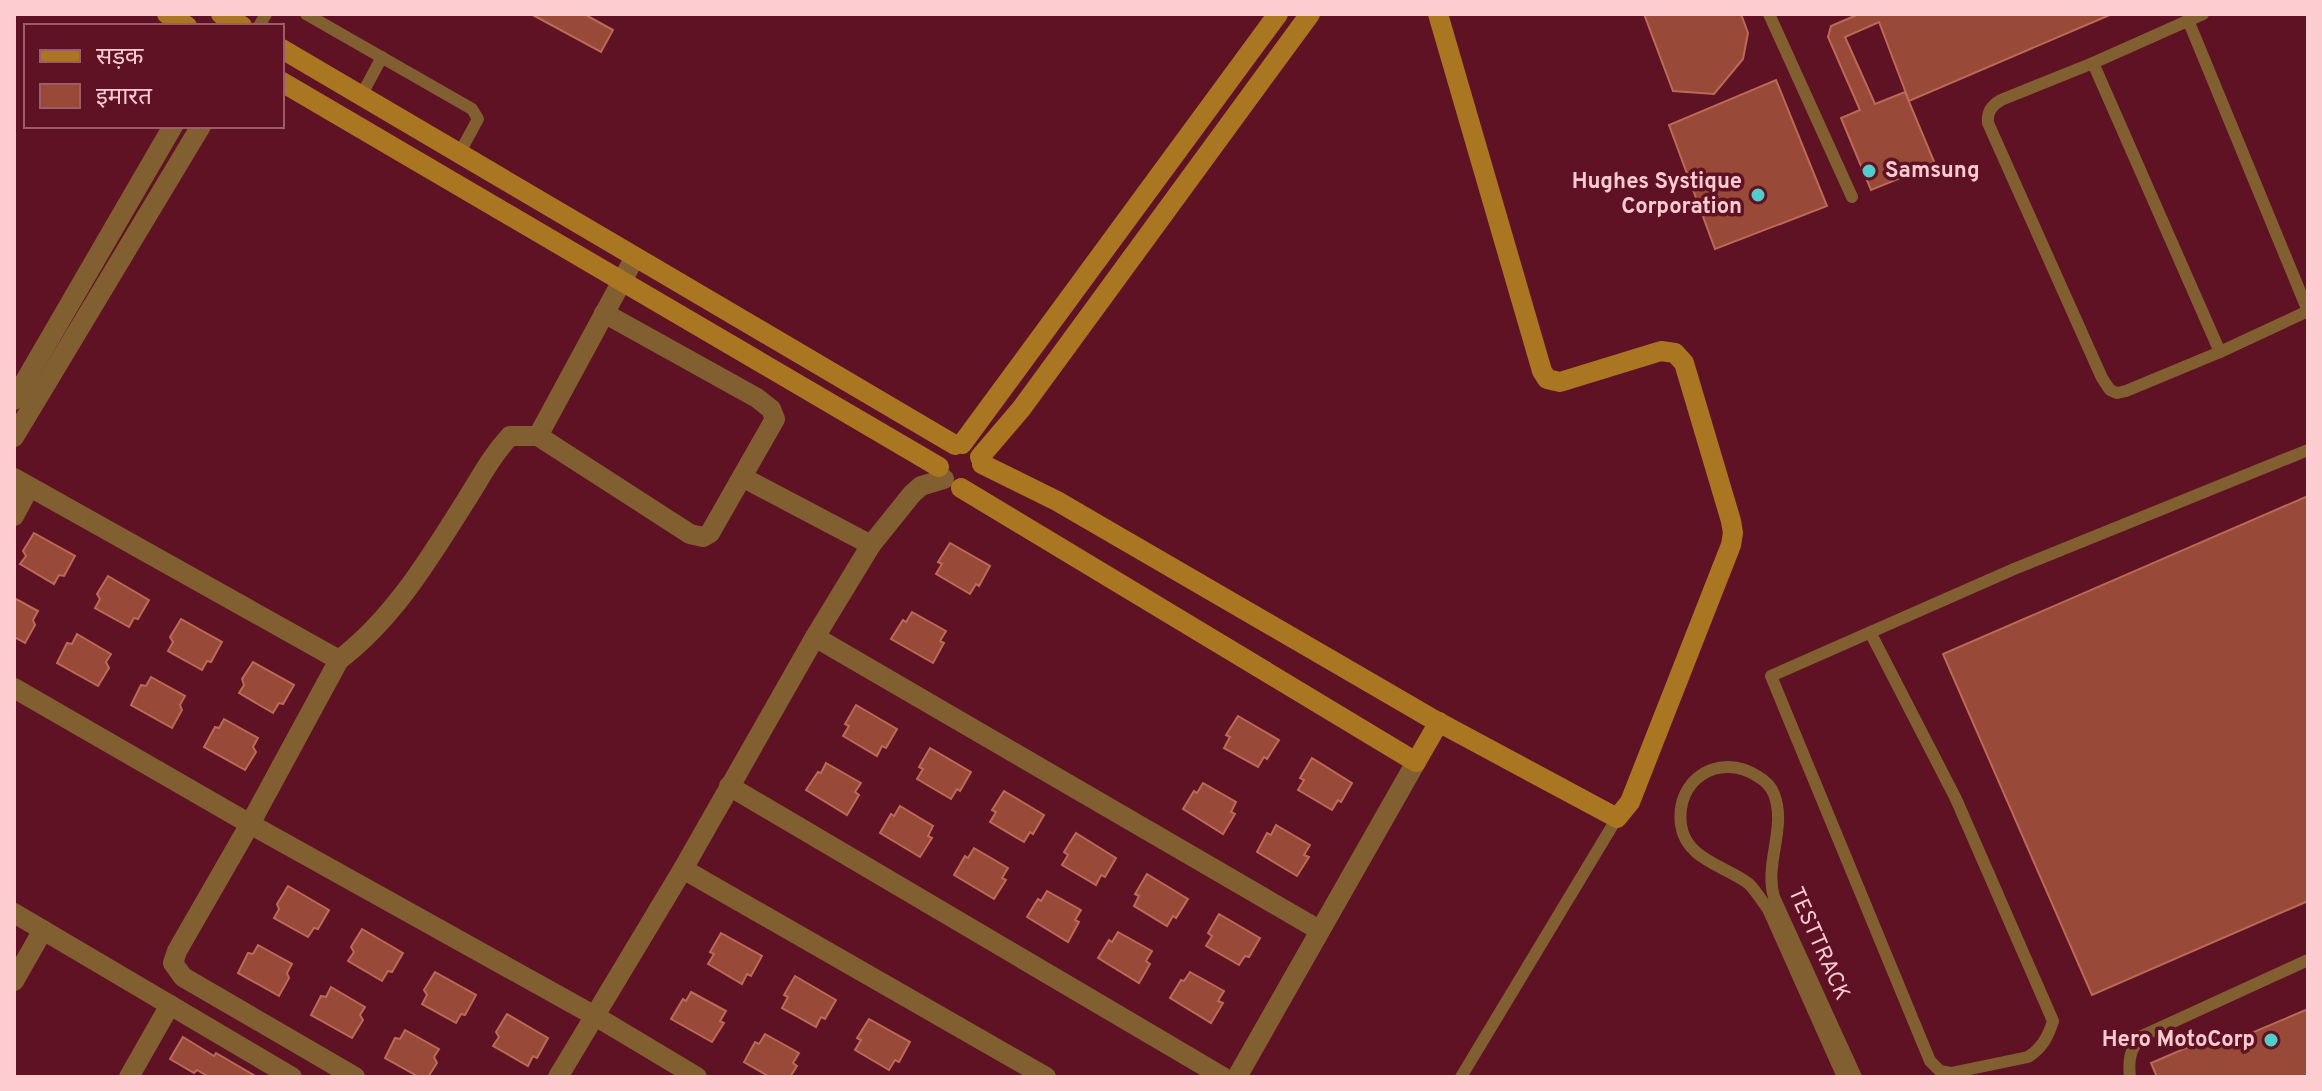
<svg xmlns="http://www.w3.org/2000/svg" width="2322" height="1091" viewBox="0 0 2322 1091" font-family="Overpass,'Noto Sans Devanagari',sans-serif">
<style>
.building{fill:#984937;stroke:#bb6a57;stroke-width:2}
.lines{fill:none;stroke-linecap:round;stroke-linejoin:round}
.lane{stroke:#815f31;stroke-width:12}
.street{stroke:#815f31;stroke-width:20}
.secondary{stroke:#ab7622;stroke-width:20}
.poi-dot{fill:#53cdcb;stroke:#5e1223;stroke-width:3}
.labels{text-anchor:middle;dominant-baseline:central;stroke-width:7;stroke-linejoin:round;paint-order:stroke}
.poi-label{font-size:22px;font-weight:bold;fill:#fcccd0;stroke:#5e1223;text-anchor:end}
.street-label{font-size:22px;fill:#fcccd0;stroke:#5e1223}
</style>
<rect width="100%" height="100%" fill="#5e1223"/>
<!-- building -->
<g class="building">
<polygon points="531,14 584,14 613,30 601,52"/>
<polygon points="1644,14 1741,14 1748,33 1743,59 1714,94 1673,91"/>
<polygon points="1859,14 2112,14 1909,101 1879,22 1845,37 1875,104 1905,92 1935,164 1871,190 1841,118 1860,110 1828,37 1831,26"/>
<polygon points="1776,80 1827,206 1715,249 1669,125"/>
<polygon points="2308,496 2308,901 2092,995 1943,654"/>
<polygon points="34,533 75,556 64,576 59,575 54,584 20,564 26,556 23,551"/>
<polygon points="950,543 990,566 979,586 976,584 970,594 936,574 942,564 938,562"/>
<polygon points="108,576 149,600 138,619 134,618 129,627 95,608 100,599 97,594"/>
<polygon points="14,598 38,611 33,620 35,625 25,643 14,637"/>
<polygon points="912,612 946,631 940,641 944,643 933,663 891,639 903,620 906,622"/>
<polygon points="181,619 222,642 211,662 207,661 202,670 168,651 173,642 170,637"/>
<polygon points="77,634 111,654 106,662 109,668 98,686 57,663 67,643 72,644"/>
<polygon points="253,662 294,685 283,704 279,703 273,713 239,693 244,685 242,679"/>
<polygon points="151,677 185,696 180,705 182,710 172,728 131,705 141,685 146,686"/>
<polygon points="856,705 897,729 886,748 882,746 877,756 843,736 849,726 845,724"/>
<polygon points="1238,716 1279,740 1267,759 1264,757 1258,767 1224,748 1230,737 1226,735"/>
<polygon points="224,719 258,738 253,747 256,752 245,770 204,747 215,727 219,728"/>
<polygon points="930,748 971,772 960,791 957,789 951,799 917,779 923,769 919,767"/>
<polygon points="1312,758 1352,783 1341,802 1338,800 1332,810 1298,790 1304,780 1300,778"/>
<polygon points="826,763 861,783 855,792 859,795 847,815 806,790 818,772 821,773"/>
<polygon points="1203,783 1236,802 1231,812 1235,814 1223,834 1183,809 1194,791 1197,793"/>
<polygon points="1004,791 1044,815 1033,834 1030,832 1024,842 990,822 996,812 992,810"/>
<polygon points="900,806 933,826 928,836 932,838 920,857 880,833 891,814 894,816"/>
<polygon points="1276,825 1310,845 1304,855 1309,857 1297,876 1257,852 1267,833 1271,835"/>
<polygon points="1076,833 1116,858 1105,877 1101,875 1096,885 1062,865 1068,855 1064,852"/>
<polygon points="974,848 1008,868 1002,878 1006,880 994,899 954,875 965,856 968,858"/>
<polygon points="1147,874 1188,899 1176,918 1173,916 1167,926 1134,906 1139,896 1135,894"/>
<polygon points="288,886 329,910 318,929 314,928 308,937 274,918 279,909 277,904"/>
<polygon points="1047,891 1081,910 1075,920 1079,922 1068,942 1027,917 1038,899 1041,901"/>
<polygon points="1219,914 1260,938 1249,957 1245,956 1239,965 1206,946 1212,936 1208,933"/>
<polygon points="362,929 403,953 392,972 388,971 382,981 348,961 354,952 351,947"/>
<polygon points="1118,932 1152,951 1146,961 1150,964 1139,983 1098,958 1109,940 1112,942"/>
<polygon points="721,933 762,956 751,976 747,974 742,984 708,964 714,954 710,952"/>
<polygon points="258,945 292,964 287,973 289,978 279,996 238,973 248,953 253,954"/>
<polygon points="435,972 476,995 465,1015 461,1014 456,1023 422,1004 427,995 424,990"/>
<polygon points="1190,972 1224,991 1218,1001 1223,1003 1211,1023 1170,998 1181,980 1184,981"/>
<polygon points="795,976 836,1000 825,1019 821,1017 816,1027 782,1008 788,997 784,995"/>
<polygon points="331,987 365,1007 360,1015 363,1020 352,1038 311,1015 321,996 326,997"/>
<polygon points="691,992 726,1011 720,1021 724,1023 712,1042 671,1019 683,999 686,1001"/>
<polygon points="2308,1009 2308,1077 2157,1077 2151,1063 2216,1035 2221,1046"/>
<polygon points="507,1014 548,1038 537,1058 533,1056 528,1066 493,1046 499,1037 496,1032"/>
<polygon points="869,1019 910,1042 899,1062 895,1060 889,1070 855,1050 861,1040 857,1038"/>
<polygon points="405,1030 439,1049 434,1057 437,1063 428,1077 419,1077 385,1058 395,1038 400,1039"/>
<polygon points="765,1034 799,1053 793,1063 797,1066 790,1077 770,1077 744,1062 755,1042 759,1044"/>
<polygon points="183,1037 214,1056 216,1053 257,1077 209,1077 197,1070 194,1073 170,1059"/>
</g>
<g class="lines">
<!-- lane -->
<g class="lane">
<polyline points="306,14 472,109 478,119 459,154"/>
<polyline points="1769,14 1852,197"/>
<path d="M2203 14 2093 63 2001 100C1991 106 1987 112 1988 123L2102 378 2110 390 2117 393 2126 391 2220 352 2308 311"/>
<polyline points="2188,20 2308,311"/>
<polyline points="259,26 266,14"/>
<polyline points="2093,63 2220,352"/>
<polyline points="361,96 382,57"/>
<path d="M1870 632 1956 799 2053 1021C2048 1037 2042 1048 2028 1057L1951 1073 1940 1071 1930 1061 1771 676 2014 569 2308 450"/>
<polyline points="1461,1077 1617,818"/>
<path d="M1843 1077 1768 909C1762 901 1756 891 1749 884 1726 866 1686 860 1681 825 1675 779 1719 752 1757 776 1764 780 1771 786 1774 794 1787 828 1764 863 1774 897L1856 1077"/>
<path d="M2130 1077C2128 1059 2130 1049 2142 1036L2308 960"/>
</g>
<!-- street -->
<g class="street">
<polyline points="14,400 173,126"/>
<polyline points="538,436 635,257"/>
<polyline points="14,437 201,126"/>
<polyline points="742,477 871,545"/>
<polyline points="14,478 339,660 250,824 177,951 173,963 183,977 355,1077"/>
<polyline points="14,516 29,488"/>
<polyline points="815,637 1319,930"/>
<path d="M339 660C394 618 429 559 465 502 481 477 490 458 510 436H538L690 534 703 537 710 533 775 419 771 409 757 398 604 313"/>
<polyline points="14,688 250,824 595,1016 697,1077"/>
<polyline points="729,786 1223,1077"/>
<polyline points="683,869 1046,1077"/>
<polyline points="14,913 292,1077"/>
<polyline points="14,981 43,930"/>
<polyline points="129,1077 170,1005"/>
<polyline points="558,1077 683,869 815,637 871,545 912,494 921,486 944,479"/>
<polyline points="1237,1077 1416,762"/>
</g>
<!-- secondary -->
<g class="secondary">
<polyline points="167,14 187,26"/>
<polyline points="221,14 242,26"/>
<polyline points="282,49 955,445"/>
<polyline points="282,82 939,467"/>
<polyline points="962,444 1278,14"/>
<polyline points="980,457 1021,409 1310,14"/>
<polyline points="982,464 1057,501 1429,717 1617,818 1630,802 1731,545 1733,533 1731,521 1684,363 1675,353 1661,351 1560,382 1547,379 1542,371 1438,14"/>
<polyline points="961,488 1416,762 1439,722"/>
</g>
</g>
<!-- markers -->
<g class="poi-dot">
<circle cx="1869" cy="171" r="8"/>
<circle cx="1758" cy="195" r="8"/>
<circle cx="2271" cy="1040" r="8"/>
</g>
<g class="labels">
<!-- poi labels -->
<g class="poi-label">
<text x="1885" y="171" text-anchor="start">Samsung</text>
<text x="1742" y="182">Hughes Systique<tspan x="1742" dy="25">Corporation</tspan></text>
<text x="2255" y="1040">Hero MotoCorp</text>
</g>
<!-- street labels -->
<g class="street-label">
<text transform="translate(1818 944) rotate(66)">TESTTRACK</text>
</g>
</g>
<!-- border -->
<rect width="2322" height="1091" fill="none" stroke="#fcccd0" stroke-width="32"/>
<!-- legend -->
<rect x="24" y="24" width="260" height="104" fill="#5e1223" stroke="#9d5c68" stroke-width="2"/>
<rect x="40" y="50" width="40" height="12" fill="#ab7622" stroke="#9d5c68" stroke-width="2"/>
<text x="96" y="64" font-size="24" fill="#fcccd0">सड़क</text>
<rect x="40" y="84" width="40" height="24" fill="#984937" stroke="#9d5c68" stroke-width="2"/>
<text x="96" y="104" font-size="24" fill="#fcccd0">इमारत</text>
</svg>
